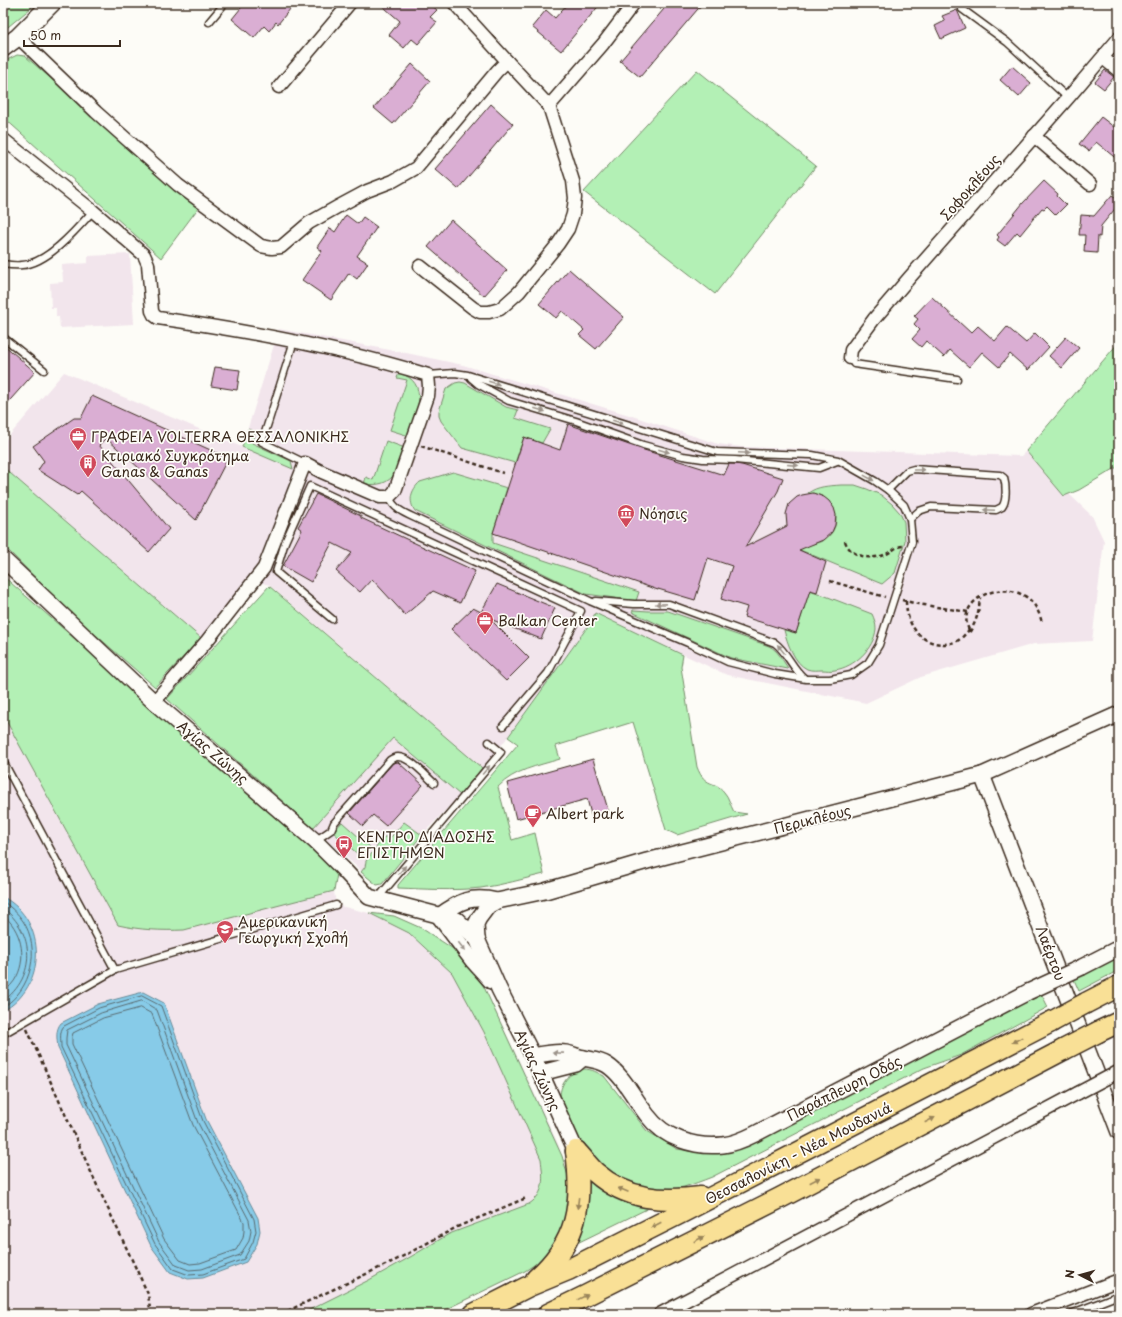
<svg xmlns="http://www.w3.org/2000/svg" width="1122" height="1317" viewBox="0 0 1122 1317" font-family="'Playpen Sans',sans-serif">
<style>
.built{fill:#f2e5ec}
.green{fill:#b3f0b5;stroke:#778d6a}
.water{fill:#87cbe8;stroke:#698b97}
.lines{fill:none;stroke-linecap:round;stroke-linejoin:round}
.shore{stroke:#596a6f;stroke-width:1}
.building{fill:#daaed3;stroke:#3b2a1e}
.service-casing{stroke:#3b2a1e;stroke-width:9}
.minor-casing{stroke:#3b2a1e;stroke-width:15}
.tertiary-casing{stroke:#3b2a1e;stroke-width:18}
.secondary-casing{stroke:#3b2a1e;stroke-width:20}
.trunk-casing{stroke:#3b2a1e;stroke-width:23}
.path{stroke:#3b2a1e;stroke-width:2.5;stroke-dasharray:4 3;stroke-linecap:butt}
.service{stroke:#fdfcf7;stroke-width:6}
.minor{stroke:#fdfcf7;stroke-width:12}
.tertiary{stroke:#fdfcf7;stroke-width:15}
.secondary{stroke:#fdfcf7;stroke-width:17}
.trunk{stroke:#f9e096;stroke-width:20}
.minor-bridge-casing{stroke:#3b2a1e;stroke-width:15;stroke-linecap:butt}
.tertiary-bridge-casing{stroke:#3b2a1e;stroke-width:18;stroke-linecap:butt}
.trunk-bridge-casing{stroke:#3b2a1e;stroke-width:23;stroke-linecap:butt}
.minor-bridge{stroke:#fdfcf7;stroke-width:12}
.tertiary-bridge{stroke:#fdfcf7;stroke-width:15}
.trunk-bridge{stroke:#f9e096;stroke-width:20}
.oneway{fill:#9c938a}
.oneway2{fill:#9a855a}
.labels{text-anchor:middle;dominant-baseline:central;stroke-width:3.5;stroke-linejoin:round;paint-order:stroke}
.street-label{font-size:14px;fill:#3b2a1e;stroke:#fdfcf7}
.poi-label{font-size:14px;fill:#3b2a1e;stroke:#fdfcf7;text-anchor:start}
</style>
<rect width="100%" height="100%" fill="#fdfcf7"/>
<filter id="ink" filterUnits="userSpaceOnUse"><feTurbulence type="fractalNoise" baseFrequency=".025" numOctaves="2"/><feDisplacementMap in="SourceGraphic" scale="8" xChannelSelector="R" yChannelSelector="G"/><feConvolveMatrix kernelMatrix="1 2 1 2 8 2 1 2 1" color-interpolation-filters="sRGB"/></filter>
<g filter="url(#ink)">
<!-- built -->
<g class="built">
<polygon points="130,254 134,324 60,328 59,317 56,317 56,308 51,308 50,283 63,282 62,265 88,263 88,256"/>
<polygon points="279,329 411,354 463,365 629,415 718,444 742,447 1021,456 1026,451 1064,496 1069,494 1092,516 1104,541 1092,641 1034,644 921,677 866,703 727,675 595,613 591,622 504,742 460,795 422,835 382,884 377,885 313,828 416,711 269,585 256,581 201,638 3,467 3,443 64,372 242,447"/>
<polygon points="3,576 337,874 334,891 336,905 369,913 394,916 421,928 455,950 484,987 492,1003 558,1144 566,1168 540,1261 525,1271 508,1280 436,1314 3,1314"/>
</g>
<!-- green -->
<g class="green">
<polygon points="3,3 37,3 3,31"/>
<polygon points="17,55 25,56 199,207 161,258 3,117 3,62"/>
<polygon points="697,70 816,166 715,294 584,192"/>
<polygon points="1119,342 1119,466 1079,490 1064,496 1026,451"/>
<path d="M399 373C431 382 416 415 409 436L390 430 407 380 397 378Z"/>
<polygon points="460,382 465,383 506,407 518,410 515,418 550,429 542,443 524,437 515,463 462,448 441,421 439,416 439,411 446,389 455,383"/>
<polygon points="248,429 255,432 252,443 291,461 293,469 242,447"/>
<path d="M386 441 405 448C397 471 394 488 364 484L366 477 373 480Z"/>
<polygon points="3,467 201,638 155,687 64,607 3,545"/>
<path d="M453 472 507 488 493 533V543L639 592 636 601 586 594 415 511C408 501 411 490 420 482Z"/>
<path d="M841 485H855L867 489 881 495 892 504 900 513 904 522 905 541 895 573 882 584 800 550 799 547C809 544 821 544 828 537 846 520 831 492 808 493 818 486 828 486 841 485Z"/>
<path d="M3 576 256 797 337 874 334 891 184 930C161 931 140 930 118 925L3 715Z"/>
<polygon points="269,586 482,768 460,795 393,738 313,828 167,699"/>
<path d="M810 590 872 614C874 618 876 624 876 629 874 649 854 667 835 670 831 671 826 670 822 670 817 670 812 671 807 669 794 663 787 642 784 630L796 633Z"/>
<path d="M633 610 649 611H668L769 646C778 650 782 660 788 668L787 669 731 658 632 612Z"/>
<path d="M595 613 683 655 681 667 697 767C705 788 715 780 724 792 729 797 730 805 734 812L747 814 677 835 666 830 633 722 556 746 560 759C537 766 514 770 498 787L512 840 535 833 544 874C523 879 502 885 481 888 453 891 425 889 398 888V885L518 744 508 737 591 622Z"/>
<polygon points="342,822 370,847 361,857 333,832"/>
<polygon points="404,822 422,835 382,884 377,885 361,872 365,867 366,861 384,837 391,837"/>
<path d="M369 913 394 916 421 928 455 950 471 969 484 987 562 1156 570 1183 567 1212 563 1226 557 1238 550 1249 540 1261 525 1271 436 1314H301L369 1280 412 1256 449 1234 529 1204C546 1193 543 1177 541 1159L484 1032 452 973 409 933Z"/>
<polygon points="1119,951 1119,970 1079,991 1072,975"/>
<path d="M1041 993 1048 1007 961 1055 924 1068 712 1177C691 1185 677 1191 653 1191 650 1191 645 1192 641 1191 636 1189 591 1162 589 1159 583 1153 560 1107 560 1099 559 1085 569 1071 584 1069 592 1069 598 1073 604 1076L647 1131 677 1149 703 1153 729 1148Z"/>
<polygon points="580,1171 655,1205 571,1246"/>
</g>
<!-- water -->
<g class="water">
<path d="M3 897C48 921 47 987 3 1011Z"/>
<path d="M143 992 164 1003 206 1119 258 1218 260 1231 257 1244 246 1262 203 1278 188 1279 170 1272 151 1246 58 1048C57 1039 55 1030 61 1023L98 1004Z"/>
</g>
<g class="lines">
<!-- shore -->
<g class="shore">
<path d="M3 901C10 907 18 913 23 921 41 948 32 990 3 1007"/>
<path d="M3 908C35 932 37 977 3 1001"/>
<path d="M3 915C21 929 27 956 17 976 14 983 8 988 3 993"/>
<path d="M142 996 161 1006 203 1121 254 1219 256 1231 253 1242 244 1259 203 1274 189 1275 173 1269 155 1244 61 1047C61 1040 59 1031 64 1026L99 1008Z"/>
<polygon points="142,1001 157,1010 198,1123 249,1220 251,1231 249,1241 240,1255 202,1269 189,1270 176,1265 159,1242 66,1045 66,1038 67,1030 101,1013"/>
<polygon points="141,1008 152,1014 193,1125 244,1222 244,1231 243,1238 236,1250 200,1263 190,1264 180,1260 164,1239 72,1044 72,1037 73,1033 103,1018"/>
</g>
</g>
<!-- building -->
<g class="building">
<polygon points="245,3 295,3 278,24 276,22 269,31 264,26 254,38 232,19"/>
<polygon points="379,3 429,3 437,10 430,17 437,22 418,44 412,39 404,48 389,35 400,21"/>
<polygon points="568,3 601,3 561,51 532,27 546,10 555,18"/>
<polygon points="669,3 703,3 640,77 620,61"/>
<polygon points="957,10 965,28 941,39 935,26 945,21 942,16"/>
<polygon points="412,64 430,81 393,124 374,108"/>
<polygon points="1012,66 1031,83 1019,97 1000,80"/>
<polygon points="1105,70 1114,77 1104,89 1095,82"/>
<polygon points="491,104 513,124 458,189 435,169"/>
<polygon points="1101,117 1119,131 1119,161 1096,142 1089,151 1079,144"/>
<polygon points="1044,181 1058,194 1057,196 1066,205 1056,215 1047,206 1044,209 1042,208 1020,235 1017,232 1005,246 997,240 999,237 997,235 1023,203"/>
<polygon points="1112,195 1119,200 1119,204 1101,226 1100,237 1098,236 1097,253 1084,252 1085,235 1079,235 1081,215 1094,216"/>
<polygon points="346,215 358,224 363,217 377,227 357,256 368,263 357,279 349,273 331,300 302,280 322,251 317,247 330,228 335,232"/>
<polygon points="451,220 507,270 484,296 428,247"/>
<polygon points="569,269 624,317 596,349 579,335 584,330 562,311 556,318 539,304"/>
<polygon points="932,297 971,333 978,326 995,341 1007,327 1026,343 1035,333 1049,347 1028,370 1010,354 999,367 982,352 969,367 950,350 944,357 926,341 921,347 912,339 920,330 914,324 918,319 914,316"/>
<polygon points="1066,337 1079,348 1062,368 1049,356"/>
<polygon points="3,344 35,372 3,408"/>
<polygon points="215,367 240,370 237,390 211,386"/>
<polygon points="92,396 228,458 196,520 106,438 99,445 169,529 149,552 81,491 77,495 38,470 44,461 33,446 74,418 81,418"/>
<polygon points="568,424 641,449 724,475 729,464 735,464 742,465 783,478 778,491 745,547 787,526 786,514 789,504 797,497 802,495 813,493 824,497 829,501 834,508 836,515 835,525 832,532 823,540 799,550 826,562 817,592 810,590 796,633 744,617 747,607 721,599 732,566 708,558 695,600 658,589 658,590 493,533 524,437 560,450"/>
<polygon points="316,494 361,516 361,518 475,571 460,603 433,591 405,615 372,579 360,592 336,571 352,553 332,543 311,582 283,566 302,530 298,527"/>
<polygon points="497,584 555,608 541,639 490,619 529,658 506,681 451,629 473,608 481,612"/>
<polygon points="593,759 609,813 592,818 587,799 516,819 507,783"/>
<polygon points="398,762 423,785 386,826 373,815 363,826 349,813 393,763"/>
</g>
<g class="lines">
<defs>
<g id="service">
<polyline points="962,9 1007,42 1068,98"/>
<polyline points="209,22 225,3"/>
<path d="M3 264C9 265 16 266 22 265 47 264 77 229 93 211"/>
<polyline points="3,337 44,370"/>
<polyline points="294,341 262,442 305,463"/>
<polyline points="850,358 854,364 957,379"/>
<polyline points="471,378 478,384 509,401 576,421 643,445 683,456 703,459 735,460 819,468 837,461"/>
<path d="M888 490 907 471 914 469 1000 475 1004 478C1006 485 1007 501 1002 507 1000 508 998 509 996 510L931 507 919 511 910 519"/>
<path d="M389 497C394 509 404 513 415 518L590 601 688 643 728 662 775 674 806 679H830L851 675 868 663 879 645 912 542 910 519 904 505 888 490 875 481 838 460 812 455 717 452 468 375 455 373 428 375"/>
<path d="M596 601 634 604H669L775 643C787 652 792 668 804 678"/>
<polyline points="332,619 276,572 285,542 310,486 581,611 548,673 503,726"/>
<polyline points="3,761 115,970"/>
<path d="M315 841 331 830 334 823 390 760C393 758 395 757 398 757 410 757 425 775 434 783"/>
<polyline points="378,898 501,752 489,742"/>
<polyline points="3,1034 115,970 336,905"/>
<polyline points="1070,1314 1119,1295"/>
</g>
<g id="minor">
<polyline points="18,37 96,112 178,185 261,246 272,248 281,247 309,223 339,206 367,191 393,181 416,168 497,71 507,61 454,3"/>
<polyline points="1103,58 1119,71"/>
<polyline points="279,87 350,3"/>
<polyline points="549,106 603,44 634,3"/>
<polyline points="1034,136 1090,184"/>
<path d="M3 139 93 211 144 255 148 264 152 311 154 315 158 318C249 331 340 348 428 375L429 386 428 396 395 491 389 497H380L322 472 305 463 264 568 206 642 154 702"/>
<polyline points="420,266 473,308 480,312 489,312 500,309 519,292 558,244 568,229 573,214 575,198 573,181 549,106 507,61"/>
<polyline points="850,358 851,350 874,319 910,277 1068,98 1119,38"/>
<polyline points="660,1314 1078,1093"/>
<polyline points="1031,1314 1119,1280"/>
</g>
<g id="tertiary">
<polyline points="3,559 154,702 315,841 342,868 369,897 457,920 477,939 499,989 533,1056 576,1151"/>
<polyline points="982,775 1119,1132"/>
<polyline points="439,916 473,961 491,981"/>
<path d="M439 916C460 901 471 895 497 901"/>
<polyline points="477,939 476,924 479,918 488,906 497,901 545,891 647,861 982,775 1119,714"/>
<polyline points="1082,967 1119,948"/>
<path d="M533 1056C544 1054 555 1051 566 1053 572 1054 578 1057 584 1058 592 1060 599 1060 607 1065 623 1075 635 1100 647 1115 664 1138 694 1148 723 1145 733 1144 745 1139 755 1134L1028 992"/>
<polyline points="541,1073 576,1064 583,1058"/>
</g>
<polyline id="secondary" points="3,48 18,37 52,3"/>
<g id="trunk">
<polyline points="1086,1003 1119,986"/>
<polyline points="1098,1032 1119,1022"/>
<path d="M576 1151C583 1158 589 1167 596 1173 627 1200 663 1202 701 1197"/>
<path d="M536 1279C578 1242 583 1204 576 1151"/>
<polyline points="474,1314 527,1287 568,1270 681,1213 1051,1022"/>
<polyline points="548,1314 585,1296 780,1198 1063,1050"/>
</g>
</defs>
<!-- service casing -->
<use href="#service" class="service-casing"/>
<!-- minor casing -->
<use href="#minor" class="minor-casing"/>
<!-- tertiary casing -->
<use href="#tertiary" class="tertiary-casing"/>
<!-- secondary casing -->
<use href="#secondary" class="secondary-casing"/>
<!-- trunk casing -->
<use href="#trunk" class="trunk-casing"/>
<!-- path -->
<g class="path">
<polyline points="421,446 503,473"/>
<path d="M845 541C850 557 872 561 886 554 892 552 896 546 903 546"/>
<polyline points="830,581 885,597"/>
<polyline points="902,600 918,604 968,612"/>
<path d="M906 601C906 622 918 643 942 644 948 644 955 643 960 639 963 637 966 633 969 630V633C977 621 979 611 980 597"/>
<path d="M969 630C954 599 1006 576 1031 601 1037 607 1040 615 1042 623"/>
<polyline points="27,1029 95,1181 148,1294 150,1309 149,1314"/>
<polyline points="281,1314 396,1260 457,1227 526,1198"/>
</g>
<!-- service -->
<use href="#service" class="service"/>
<!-- minor -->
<use href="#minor" class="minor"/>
<!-- tertiary -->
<use href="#tertiary" class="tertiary"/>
<!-- secondary -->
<use href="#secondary" class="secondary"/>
<!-- trunk -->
<use href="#trunk" class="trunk"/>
<defs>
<polyline id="minor-bridge" points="1078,1093 1118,1072"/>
<polyline id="tertiary-bridge" points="1028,992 1082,967"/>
<g id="trunk-bridge">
<polyline points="1051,1022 1086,1003"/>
<polyline points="1063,1050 1098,1032"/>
</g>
</defs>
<!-- minor-bridge casing -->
<use href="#minor-bridge" class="minor-bridge-casing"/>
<!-- tertiary-bridge casing -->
<use href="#tertiary-bridge" class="tertiary-bridge-casing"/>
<!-- trunk-bridge casing -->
<use href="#trunk-bridge" class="trunk-bridge-casing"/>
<!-- minor-bridge -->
<use href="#minor-bridge" class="minor-bridge"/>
<!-- tertiary-bridge -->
<use href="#tertiary-bridge" class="tertiary-bridge"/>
<!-- trunk-bridge -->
<use href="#trunk-bridge" class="trunk-bridge"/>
</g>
<!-- one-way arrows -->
<defs><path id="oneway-solid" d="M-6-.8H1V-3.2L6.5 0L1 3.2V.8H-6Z"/></defs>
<g class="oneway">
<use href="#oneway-solid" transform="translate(494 383) rotate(17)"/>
<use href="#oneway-solid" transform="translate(540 410) rotate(17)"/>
<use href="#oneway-solid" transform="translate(618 422) rotate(17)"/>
<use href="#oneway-solid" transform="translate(664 451) rotate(16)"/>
<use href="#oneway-solid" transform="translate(744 453) rotate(2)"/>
<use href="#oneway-solid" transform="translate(793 465) rotate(5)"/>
<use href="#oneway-solid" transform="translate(919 470)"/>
<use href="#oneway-solid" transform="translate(869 478) rotate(29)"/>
<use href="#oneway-solid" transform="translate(989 510) rotate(-177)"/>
<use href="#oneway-solid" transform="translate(661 604) rotate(179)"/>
<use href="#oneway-solid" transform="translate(781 649) rotate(-129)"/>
<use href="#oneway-solid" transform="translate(486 770) rotate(-50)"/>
<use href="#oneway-solid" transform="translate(402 870) rotate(-50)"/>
<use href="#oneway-solid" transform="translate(462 947) rotate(53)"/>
<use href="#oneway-solid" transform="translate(558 1053) rotate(-179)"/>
</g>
<g class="oneway2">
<use href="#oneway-solid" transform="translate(1017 1040) rotate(152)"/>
<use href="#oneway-solid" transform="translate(930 1120) rotate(-27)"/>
<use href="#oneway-solid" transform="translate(815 1180) rotate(-27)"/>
<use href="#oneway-solid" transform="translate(623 1190) rotate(-157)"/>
<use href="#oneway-solid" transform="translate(578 1203) rotate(97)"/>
<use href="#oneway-solid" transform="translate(656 1225) rotate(153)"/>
<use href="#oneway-solid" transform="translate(699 1239) rotate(-27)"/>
<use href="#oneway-solid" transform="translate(583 1297) rotate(-26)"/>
</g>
</g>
<!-- icons -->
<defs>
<symbol id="office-pin" viewBox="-11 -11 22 30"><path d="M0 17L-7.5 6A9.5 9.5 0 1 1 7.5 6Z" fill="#d1495b" stroke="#fdfcf7"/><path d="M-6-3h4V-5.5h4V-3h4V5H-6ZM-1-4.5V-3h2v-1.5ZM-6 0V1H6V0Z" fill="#fff"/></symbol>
<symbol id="building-pin" viewBox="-11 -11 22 30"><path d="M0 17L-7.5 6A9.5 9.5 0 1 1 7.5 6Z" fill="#d1495b" stroke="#fdfcf7"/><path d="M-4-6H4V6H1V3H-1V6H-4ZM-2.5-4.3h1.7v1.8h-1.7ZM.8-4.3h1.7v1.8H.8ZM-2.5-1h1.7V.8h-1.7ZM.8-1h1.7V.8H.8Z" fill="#fff"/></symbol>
<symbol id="museum-pin" viewBox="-11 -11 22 30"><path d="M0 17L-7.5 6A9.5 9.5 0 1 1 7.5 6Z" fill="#d1495b" stroke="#fdfcf7"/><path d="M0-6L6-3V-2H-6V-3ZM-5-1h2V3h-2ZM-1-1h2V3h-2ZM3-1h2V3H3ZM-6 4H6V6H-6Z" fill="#fff"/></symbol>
<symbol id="cafe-pin" viewBox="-11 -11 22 30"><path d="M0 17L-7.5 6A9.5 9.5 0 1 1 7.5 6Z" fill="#d1495b" stroke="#fdfcf7"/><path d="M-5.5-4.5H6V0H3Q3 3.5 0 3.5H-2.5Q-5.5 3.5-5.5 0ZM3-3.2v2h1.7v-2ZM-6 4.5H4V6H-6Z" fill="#fff"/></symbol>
<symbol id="bus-pin" viewBox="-11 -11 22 30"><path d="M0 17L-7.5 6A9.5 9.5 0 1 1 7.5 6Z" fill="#d1495b" stroke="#fdfcf7"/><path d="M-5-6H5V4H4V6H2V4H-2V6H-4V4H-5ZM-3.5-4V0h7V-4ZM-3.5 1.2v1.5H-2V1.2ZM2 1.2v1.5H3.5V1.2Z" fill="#fff"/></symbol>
<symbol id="university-pin" viewBox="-11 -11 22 30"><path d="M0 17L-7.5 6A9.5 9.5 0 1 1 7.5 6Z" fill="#d1495b" stroke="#fdfcf7"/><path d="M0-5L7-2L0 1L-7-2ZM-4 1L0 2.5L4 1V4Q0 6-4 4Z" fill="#fff"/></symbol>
</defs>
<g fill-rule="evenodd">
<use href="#office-pin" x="68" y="426" width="20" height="27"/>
<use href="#building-pin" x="78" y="453" width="20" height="27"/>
<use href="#museum-pin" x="616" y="503" width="20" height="27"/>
<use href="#office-pin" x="475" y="610" width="20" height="27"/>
<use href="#cafe-pin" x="523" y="803" width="20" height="27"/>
<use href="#bus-pin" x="334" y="834" width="20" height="27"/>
<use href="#university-pin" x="215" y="919" width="20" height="27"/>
</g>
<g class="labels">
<!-- street labels -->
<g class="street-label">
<text transform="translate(970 187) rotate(-49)">Σοφοκλέους</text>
<text transform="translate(213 752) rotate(41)">Αγίας Ζώνης</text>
<text transform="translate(812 819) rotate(-14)">Περικλέους</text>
<text transform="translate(1051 953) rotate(69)">Λαέρτου</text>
<text transform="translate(538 1070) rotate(65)">Αγίας Ζώνης</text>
<text transform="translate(844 1088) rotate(-27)">Παράπλευρη Οδός</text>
<text transform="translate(798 1153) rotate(-27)">Θεσσαλονίκη - Νέα Μουδανιά</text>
</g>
<!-- poi labels -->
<g class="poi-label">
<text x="91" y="436">ΓΡΑΦΕΙΑ VOLTERRA ΘΕΣΣΑΛΟΝΙΚΗΣ</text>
<text x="101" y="455">Κτιριακό Συγκρότημα<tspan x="101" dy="16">Ganas &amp; Ganas</tspan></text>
<text x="639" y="513">Νόησις</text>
<text x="498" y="620">Balkan Center</text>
<text x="546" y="813">Albert park</text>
<text x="357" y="836">ΚΕΝΤΡΟ ΔΙΑΔΟΣΗΣ<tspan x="357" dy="16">ΕΠΙΣΤΗΜΩΝ</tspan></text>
<text x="238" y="921">Αμερικανική<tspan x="238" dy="16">Γεωργική Σχολή</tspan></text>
</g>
</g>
<!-- margin -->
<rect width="1122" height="1317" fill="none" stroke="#fdfcf7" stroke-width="16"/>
<rect x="8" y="8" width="1106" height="1301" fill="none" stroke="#3b2a1e" stroke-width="1.5" filter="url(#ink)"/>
<!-- north arrow -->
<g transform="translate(1080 1275) rotate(276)" stroke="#fdfcf7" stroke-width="3" paint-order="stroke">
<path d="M0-3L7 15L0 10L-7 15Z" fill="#3b2a1e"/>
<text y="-6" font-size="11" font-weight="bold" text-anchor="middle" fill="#3b2a1e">N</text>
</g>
<!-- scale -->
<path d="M24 40v6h96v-6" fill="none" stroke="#3b2a1e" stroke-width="2"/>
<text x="30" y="40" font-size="12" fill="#3b2a1e" stroke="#fdfcf7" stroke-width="3" paint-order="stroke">50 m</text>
</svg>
